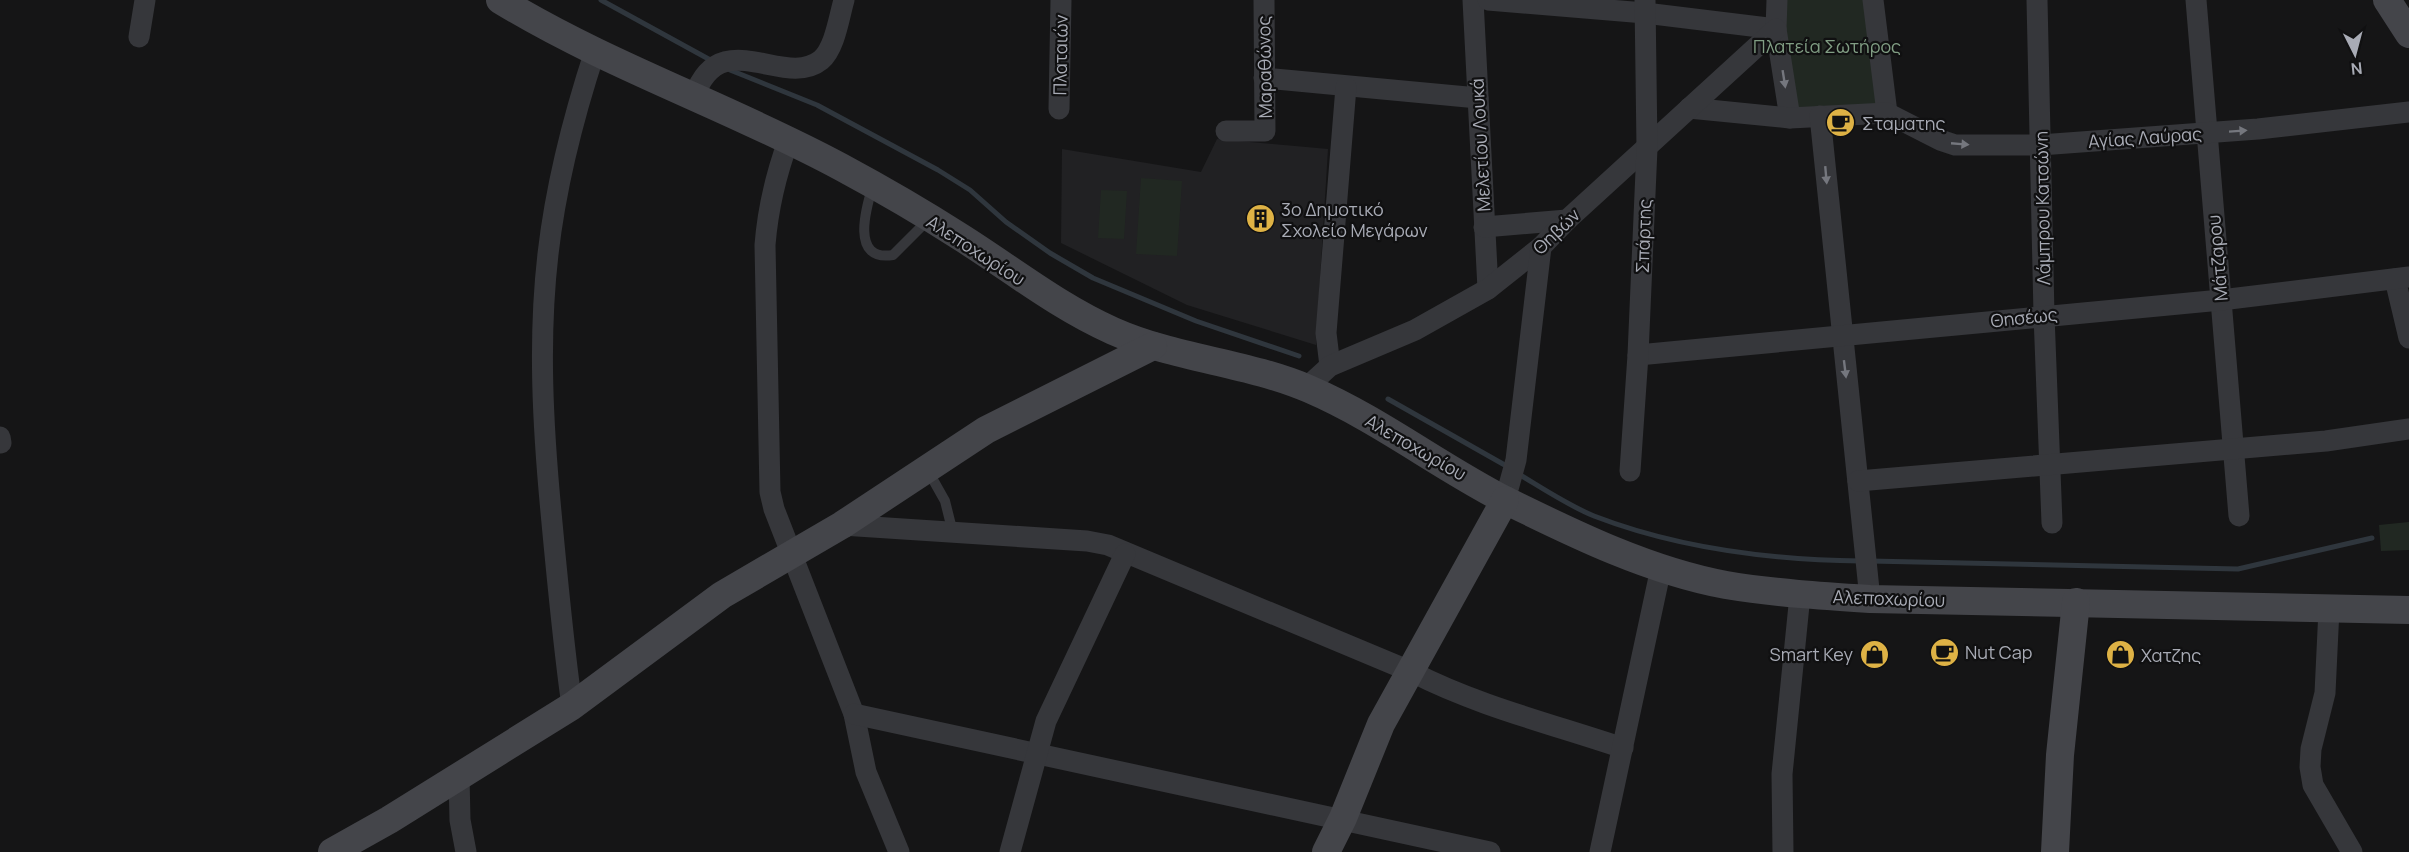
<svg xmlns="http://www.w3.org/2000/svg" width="2409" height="852" viewBox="0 0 2409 852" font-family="Manrope,sans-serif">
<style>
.built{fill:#212123}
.green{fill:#212822}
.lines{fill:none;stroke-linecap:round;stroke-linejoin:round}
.stream{stroke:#2f363d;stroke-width:5}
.lane{stroke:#36373b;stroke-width:10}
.street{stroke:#36373b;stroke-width:21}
.secondary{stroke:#44454a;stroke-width:28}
.oneway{fill:#75777e}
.labels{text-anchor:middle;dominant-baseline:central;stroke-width:4.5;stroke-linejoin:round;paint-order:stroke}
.park-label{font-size:18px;fill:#819e84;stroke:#101011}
.street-label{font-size:18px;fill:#a8abb5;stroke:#101011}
.poi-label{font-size:18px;fill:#a8abb5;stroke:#101011;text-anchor:start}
</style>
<rect width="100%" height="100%" fill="#151516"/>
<!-- built -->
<polygon class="built" points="1217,139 1328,149 1316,345 1187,305 1061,243 1062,149 1201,172"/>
<!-- green -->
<g class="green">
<polygon points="1779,0 1866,0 1880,109 1792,115"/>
<polygon points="1141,178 1182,181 1177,256 1136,254"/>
<polygon points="1101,190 1127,191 1124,239 1098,238"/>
<polygon points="2409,522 2409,550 2381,551 2379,525"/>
</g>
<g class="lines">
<!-- stream -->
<g class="stream">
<polyline points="601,0 714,62"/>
<polyline points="730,70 817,105 938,170 970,190 1006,222 1050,253 1093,278 1196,321 1299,356"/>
<polyline points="1388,399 1510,468"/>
<path d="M1517 473C1542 488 1567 505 1594 516 1677 548 1772 560 1861 561"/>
<polyline points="1870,561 2238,569 2372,538"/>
</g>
<!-- lane -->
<g class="lane">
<path d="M873 185C866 208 850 262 893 255L929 219"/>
<polyline points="927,469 945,501 953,533"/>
</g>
<!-- street -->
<g class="street">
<polyline points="1473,0 1488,289"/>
<polyline points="1488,0 1645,13 1776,29"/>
<polyline points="1777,0 1776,29 1790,118"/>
<polyline points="1873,0 1887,113"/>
<polyline points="2037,0 2044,315 2052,523"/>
<polyline points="2196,0 2239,516"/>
<polyline points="139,37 145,0"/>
<polyline points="1264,78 1478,98"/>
<path d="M694 97C720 22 784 90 821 60 835 48 839 17 844 0"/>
<polyline points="1689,108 1790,118 1887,113 1940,140 1955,145 2040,145 2258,129 2409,112"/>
<polyline points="1059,109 1061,0"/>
<polyline points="1820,116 1870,599"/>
<polyline points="1226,131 1265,131 1264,0"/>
<path d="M789 139C776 174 768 207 765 245L770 492 774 509 854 714 866 772 899 852"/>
<polyline points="1484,227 1567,220"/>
<polyline points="2395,279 2409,338"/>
<polyline points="1638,355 2221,300 2409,277"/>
<polyline points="1330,366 1326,333 1346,87"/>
<polyline points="1306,388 1330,366 1415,330 1488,289 1541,247 1567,220 1776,29"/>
<polyline points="0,437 1,443"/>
<polyline points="1630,471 1638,355 1647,148 1645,0"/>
<polyline points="1858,481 2326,441 2409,429"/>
<polyline points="1505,500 1516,460 1541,247"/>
<path d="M842 525 1087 541 1108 545 1412 672C1478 706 1552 724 1623 748"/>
<polyline points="2329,609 2325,693 2311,749 2310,767 2313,785 2352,852"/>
<path d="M572 706C563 642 557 577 551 512 543 427 538 340 548 254 556 184 573 118 595 51"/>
<polyline points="854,714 1490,852"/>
<polyline points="459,776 460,820 466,852"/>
<polyline points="1010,852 1046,721 1125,554"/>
<polyline points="1600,852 1661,568"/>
<polyline points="1783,852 1782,774 1800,595"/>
</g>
<!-- secondary -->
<g class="secondary">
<path d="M500 0C608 66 730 107 841 167 880 188 920 211 959 236 1010 268 1057 306 1113 331 1176 359 1246 362 1309 389 1379 419 1440 467 1507 501 1576 535 1650 571 1726 585 1774 593 1822 596 1870 599L2409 610"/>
<polyline points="2387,0 2409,34"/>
<polyline points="332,852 389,820 572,706 722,595 842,525 986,430 1153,346"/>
<polyline points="1326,852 1343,818 1381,724 1505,500"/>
<polyline points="2055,852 2060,755 2076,602"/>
</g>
</g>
<!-- one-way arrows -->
<defs><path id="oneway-solid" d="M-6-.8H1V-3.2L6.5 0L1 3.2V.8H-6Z" transform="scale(1.5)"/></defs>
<g class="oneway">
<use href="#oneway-solid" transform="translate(1784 79) rotate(81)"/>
<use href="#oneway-solid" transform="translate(2238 131) rotate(-4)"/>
<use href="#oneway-solid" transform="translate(1960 144) rotate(5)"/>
<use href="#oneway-solid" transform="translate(1826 175) rotate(85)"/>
<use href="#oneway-solid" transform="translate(1845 369) rotate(83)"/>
</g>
<!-- icons -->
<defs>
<symbol id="cafe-disc" viewBox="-11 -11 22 22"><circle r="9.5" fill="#deb245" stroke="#101011"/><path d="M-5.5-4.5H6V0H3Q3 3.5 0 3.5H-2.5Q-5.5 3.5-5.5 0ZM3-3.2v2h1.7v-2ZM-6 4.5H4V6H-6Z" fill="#111"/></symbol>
<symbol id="building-disc" viewBox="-11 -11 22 22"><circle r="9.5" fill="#deb245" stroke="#101011"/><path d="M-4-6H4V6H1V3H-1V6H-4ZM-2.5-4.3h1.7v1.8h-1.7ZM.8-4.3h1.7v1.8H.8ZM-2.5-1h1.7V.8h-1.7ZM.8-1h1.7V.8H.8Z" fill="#111"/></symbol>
<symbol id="shop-disc" viewBox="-11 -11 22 22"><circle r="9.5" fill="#deb245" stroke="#101011"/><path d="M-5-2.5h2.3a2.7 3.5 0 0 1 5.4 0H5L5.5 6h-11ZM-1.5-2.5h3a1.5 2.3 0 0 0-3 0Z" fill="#111"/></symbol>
</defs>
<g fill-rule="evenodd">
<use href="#cafe-disc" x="1824" y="106" width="33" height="33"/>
<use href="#building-disc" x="1244" y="202" width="33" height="33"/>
<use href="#cafe-disc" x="1928" y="636" width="33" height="33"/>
<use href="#shop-disc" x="1858" y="638" width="33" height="33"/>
<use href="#shop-disc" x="2104" y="638" width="33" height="33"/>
</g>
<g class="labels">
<!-- park labels -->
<g class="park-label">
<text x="1827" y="46">Πλατεία Σωτήρος</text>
</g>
<!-- street labels -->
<g class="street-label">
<text transform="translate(1060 55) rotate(-89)">Πλαταιών</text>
<text transform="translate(1264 67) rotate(-91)">Μαραθώνος</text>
<text transform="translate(2145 137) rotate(-4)">Αγίας Λαύρας</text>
<text transform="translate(1480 145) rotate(-93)">Μελετίου Λουκά</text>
<text transform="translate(2042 208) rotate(-91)">Λάμπρου Κατσώνη</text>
<text transform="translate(1556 231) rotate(-44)">Θηβών</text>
<text transform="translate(1643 236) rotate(-88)">Σπάρτης</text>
<text transform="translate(976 250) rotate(33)">Αλεποχωρίου</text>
<text transform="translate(2217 258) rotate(-95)">Μάτζαρου</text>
<text transform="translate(2024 317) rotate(-6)">Θησέως</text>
<text transform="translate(1416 447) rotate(30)">Αλεποχωρίου</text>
<text transform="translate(1889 598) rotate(2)">Αλεποχωρίου</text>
</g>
<!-- poi labels -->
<g class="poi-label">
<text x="1862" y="123">Σταματης</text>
<text x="1281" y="209">3ο Δημοτικό<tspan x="1281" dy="21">Σχολείο Μεγάρων</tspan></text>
<text x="1965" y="652">Nut Cap</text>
<text x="1853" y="654" text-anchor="end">Smart Key</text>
<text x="2141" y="655">Χατζης</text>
</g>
</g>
<!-- north arrow -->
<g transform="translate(2355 54) rotate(174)" stroke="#101011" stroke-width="4.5" paint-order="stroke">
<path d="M0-4.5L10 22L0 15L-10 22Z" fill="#a8abb5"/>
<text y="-9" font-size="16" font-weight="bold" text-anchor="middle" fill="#a8abb5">N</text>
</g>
</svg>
